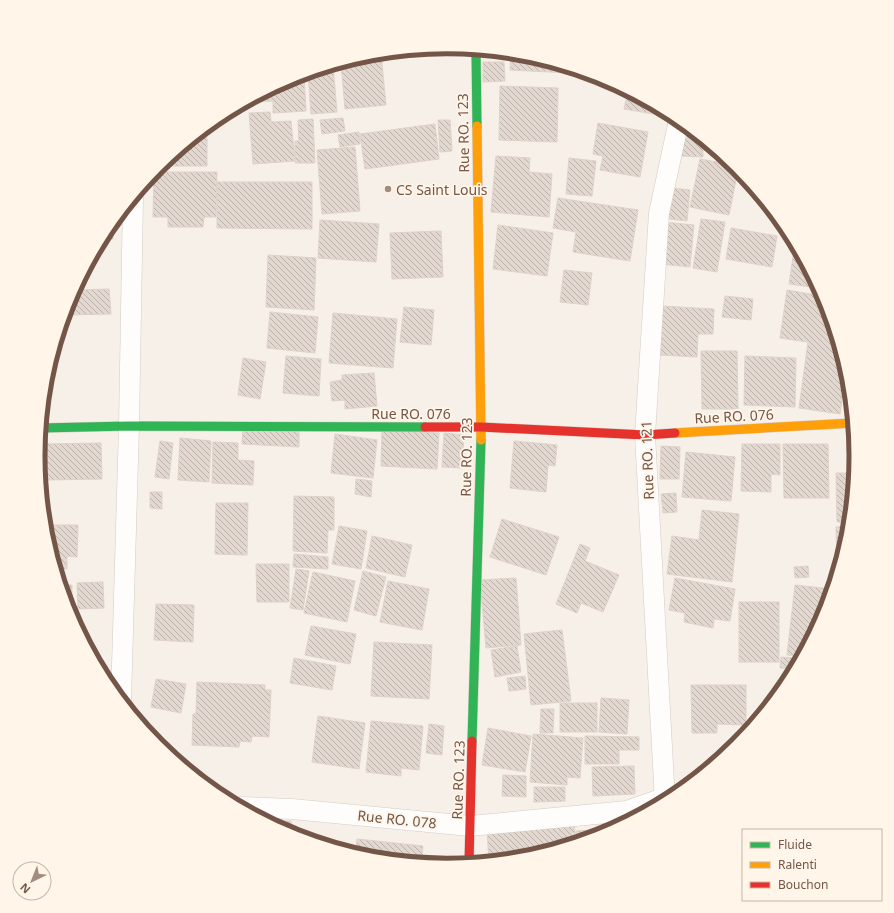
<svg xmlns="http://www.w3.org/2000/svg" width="894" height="913" viewBox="0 0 894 913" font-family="'Noto Sans',sans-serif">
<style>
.building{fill:url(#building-back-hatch);stroke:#dfd2ca}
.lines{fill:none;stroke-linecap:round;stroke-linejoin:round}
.street-casing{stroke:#d4ccc5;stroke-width:21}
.fast-casing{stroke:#d5ccc4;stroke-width:10}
.slow-casing{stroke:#d5ccc4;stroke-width:10}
.jam-casing{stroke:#d5ccc4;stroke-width:10}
.street{stroke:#fefdfc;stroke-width:20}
.fast{stroke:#30b455;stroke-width:9}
.slow{stroke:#ff9f0a;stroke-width:9}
.jam{stroke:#e5322d;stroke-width:9}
.poi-dot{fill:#a28c80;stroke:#fff5e8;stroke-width:1.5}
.labels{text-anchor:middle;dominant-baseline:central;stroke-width:3.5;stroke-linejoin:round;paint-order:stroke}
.street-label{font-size:14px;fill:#745648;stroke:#fff5e8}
.poi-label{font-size:14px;fill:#745648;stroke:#fff5e8;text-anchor:start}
.rim{fill:none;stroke:#745648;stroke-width:5}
</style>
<defs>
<pattern id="building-back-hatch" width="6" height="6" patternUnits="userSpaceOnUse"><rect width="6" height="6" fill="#e2d8d0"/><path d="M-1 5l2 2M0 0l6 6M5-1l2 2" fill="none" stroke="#bcb2ab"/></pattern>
</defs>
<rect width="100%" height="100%" fill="#f6f0e8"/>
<!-- building -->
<g class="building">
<polygon points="487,51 499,53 500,56 487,57"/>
<polygon points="381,54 386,105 345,109 341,63 367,55"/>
<polygon points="511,54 527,55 589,74 510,70"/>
<polygon points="483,62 504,62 505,81 483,82"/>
<polygon points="333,66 337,112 311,114 308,73"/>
<polygon points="304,75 306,111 273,113 273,101 250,102 250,100 291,79"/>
<polygon points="500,86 558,88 557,142 499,140"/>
<polygon points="628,91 655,106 654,114 624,109"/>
<polygon points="270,112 271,122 291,121 295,161 253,164 249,113"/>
<polygon points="343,118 345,131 322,134 320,120"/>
<polygon points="313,119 315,163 295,163 295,141 299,141 298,120"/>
<polygon points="438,120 450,120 452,151 440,152"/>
<polygon points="598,123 648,132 640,177 600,170 603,156 593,154"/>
<polygon points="435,124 439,159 365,169 360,134"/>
<polygon points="683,124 703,140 703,157 681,156"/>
<polygon points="207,127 207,166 160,166"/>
<polygon points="359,132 360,144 340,147 338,135"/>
<polygon points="355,147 360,211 322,214 317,150"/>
<polygon points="496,156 530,158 529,172 552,174 549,217 491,212"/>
<polygon points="569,158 596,161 592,196 566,194"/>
<polygon points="700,159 734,165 738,170 729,215 690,207"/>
<polygon points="154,172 217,172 216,217 204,217 203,227 168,227 168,217 153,217"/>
<polygon points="217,182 312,182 312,229 217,228"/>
<polygon points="673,188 690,190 687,221 669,219"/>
<polygon points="558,198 638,210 630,261 573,252 576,232 553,228"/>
<polygon points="701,219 725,222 717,272 693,268"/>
<polygon points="320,220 379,224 376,262 318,258"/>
<polygon points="113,222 113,239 101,240 107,229"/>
<polygon points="664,222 694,225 690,267 661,264"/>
<polygon points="498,225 553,233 547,276 493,269"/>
<polygon points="731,228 777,236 772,267 726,259"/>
<polygon points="441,231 443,277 392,279 390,233"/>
<polygon points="795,243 818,288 789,284"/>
<polygon points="268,255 316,258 314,310 266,307"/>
<polygon points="564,270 592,273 588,305 560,302"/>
<polygon points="109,289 111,314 65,315 69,300 74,290"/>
<polygon points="787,290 822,296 825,300 846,371 840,414 799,408 808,342 780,338"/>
<polygon points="725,296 753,299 751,320 722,317"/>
<polygon points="662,306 714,309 713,334 698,334 697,357 660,355"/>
<polygon points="404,307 434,310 431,345 400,342"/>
<polygon points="270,312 318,317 315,353 267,348"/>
<polygon points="333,313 397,319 393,368 329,363"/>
<polygon points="55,346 55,376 46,376"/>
<polygon points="701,351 737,351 738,409 702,409"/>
<polygon points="286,356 321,359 319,396 283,393"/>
<polygon points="745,356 796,358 795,407 744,405"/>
<polygon points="243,358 266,362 260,399 238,395"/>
<polygon points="374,373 377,406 345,409 345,400 332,401 330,382 342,380 342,375"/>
<polygon points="243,428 299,431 299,447 242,444"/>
<polygon points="382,430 439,433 437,469 381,466"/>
<polygon points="444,433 464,435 462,468 442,467"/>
<polygon points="335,434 377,440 373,478 331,473"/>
<polygon points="180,438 211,441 209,482 178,480"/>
<polygon points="160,441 173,443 169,479 155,477"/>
<polygon points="514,441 557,445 555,466 548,465 546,492 510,488"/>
<polygon points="213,442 238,443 238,460 254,461 253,485 212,483"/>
<polygon points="101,443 102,479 47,480 45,444"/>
<polygon points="742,444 780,444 780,475 771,474 771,492 741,491"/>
<polygon points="783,444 828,444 829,498 784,498"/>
<polygon points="661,446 680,447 679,479 660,479"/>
<polygon points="686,452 735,457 731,501 682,497"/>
<polygon points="38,453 43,453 43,488 41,488"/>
<polygon points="836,473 854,473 850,522 837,522"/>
<polygon points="356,479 372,481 371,497 355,494"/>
<polygon points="150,492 162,492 162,509 150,508"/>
<polygon points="676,493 677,512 663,513 661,494"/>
<polygon points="294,496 334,497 334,530 328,530 327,553 293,551"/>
<polygon points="216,503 248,503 247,555 215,554"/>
<polygon points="702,510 739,514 732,582 667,574 672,536 699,540"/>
<polygon points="502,519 559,537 546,575 490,557"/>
<polygon points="45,525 78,525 77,557 67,556 67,569 56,569 46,536"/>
<polygon points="339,526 367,531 361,569 332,564"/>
<polygon points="849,526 848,537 839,566 837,566 836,527"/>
<polygon points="372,536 412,545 405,577 366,568"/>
<polygon points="580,544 590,548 585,561 619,575 603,612 581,603 577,613 556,604"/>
<polygon points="294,554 328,557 328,569 293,567"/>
<polygon points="256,564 289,564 289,602 257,602"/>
<polygon points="808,566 809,577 795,578 794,567"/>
<polygon points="296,569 309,571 303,610 290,608"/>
<polygon points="363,571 386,577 376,616 354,610"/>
<polygon points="313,572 355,581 347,622 304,613"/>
<polygon points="516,578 521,645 486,648 480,580"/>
<polygon points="675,578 735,589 730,621 714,619 713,628 684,622 685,613 669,610"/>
<polygon points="388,581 429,589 422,630 380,622"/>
<polygon points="103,582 104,608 78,609 77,583"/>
<polygon points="61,585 72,585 72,619 69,613"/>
<polygon points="795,585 832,589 825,613 802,656 787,655"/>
<rect x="739" y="602" width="40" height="60"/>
<polygon points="156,604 194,605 193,642 154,640"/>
<polygon points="311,626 356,634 350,664 305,655"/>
<polygon points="562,630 571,701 531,705 524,634"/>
<polygon points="374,642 432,645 429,699 371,696"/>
<polygon points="517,646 521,672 495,677 491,650"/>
<polygon points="781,657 794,658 793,669 780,668"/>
<polygon points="294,658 336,666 332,690 290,683"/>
<polygon points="525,676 526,689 509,691 507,678"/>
<polygon points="156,679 186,684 181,713 151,707"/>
<polygon points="197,682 265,685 265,690 271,690 269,737 252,736 251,742 240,741 239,747 192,745 193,714 196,714"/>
<polygon points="691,685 746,685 746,725 717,724 717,733 692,733"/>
<polygon points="601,698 629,700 627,734 599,732"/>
<rect x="560" y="703" width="37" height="29"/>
<polygon points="541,709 554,709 553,733 540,733"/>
<polygon points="318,716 365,723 359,769 312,762"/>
<polygon points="371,721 423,726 419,770 401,768 401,776 366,772"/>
<polygon points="429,724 444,726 442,755 426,753"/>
<polygon points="488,728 531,736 525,772 482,765"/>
<polygon points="533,734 583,738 580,778 567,777 567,785 530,782"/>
<polygon points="585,736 639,737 639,750 619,750 619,764 585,764"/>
<polygon points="634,766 635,794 593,796 592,767"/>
<polygon points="503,775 526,776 526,797 502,796"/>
<polygon points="534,787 565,787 565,801 534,802"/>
<polygon points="291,821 292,835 268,822"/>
<polygon points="574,823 576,843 527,858 489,861 487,830"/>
<polygon points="607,829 607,832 603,834 577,842 576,831"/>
<polygon points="357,839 423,846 421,863 367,858 355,854"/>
</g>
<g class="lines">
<defs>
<g id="street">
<polyline points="121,700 129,426 133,197"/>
<polyline points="665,802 645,435 659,213 679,120"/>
<polyline points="240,807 292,809 470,826 627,811 664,798 672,798"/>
</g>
<g id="fast">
<polyline points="476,50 477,126"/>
<polyline points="41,428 129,426 425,427"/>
<polyline points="472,741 481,440"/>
</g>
<g id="slow">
<polyline points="477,126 481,440"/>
<polyline points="675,433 853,423"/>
</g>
<g id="jam">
<polyline points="425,427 481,427 645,435 675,433"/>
<polyline points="469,863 472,741"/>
</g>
</defs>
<!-- street casing -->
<use href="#street" class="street-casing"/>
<!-- fast casing -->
<use href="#fast" class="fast-casing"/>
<!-- slow casing -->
<use href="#slow" class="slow-casing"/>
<!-- jam casing -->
<use href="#jam" class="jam-casing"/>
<!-- street -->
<use href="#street" class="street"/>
<!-- fast -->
<use href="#fast" class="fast"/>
<!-- slow -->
<use href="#slow" class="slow"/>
<!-- jam -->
<use href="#jam" class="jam"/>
</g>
<!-- markers -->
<circle class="poi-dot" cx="388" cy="189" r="4"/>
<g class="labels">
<!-- street labels -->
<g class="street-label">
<text transform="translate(463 133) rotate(-91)">Rue RO. 123</text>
<text x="411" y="413">Rue RO. 076</text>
<text transform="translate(734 416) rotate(-3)">Rue RO. 076</text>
<text transform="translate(466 457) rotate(-89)">Rue RO. 123</text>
<text transform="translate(647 460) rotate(-92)">Rue RO. 121</text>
<text transform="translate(458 780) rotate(-88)">Rue RO. 123</text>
<text transform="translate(397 819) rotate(6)">Rue RO. 078</text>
</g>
<!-- poi labels -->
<g class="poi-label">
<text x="396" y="189">CS Saint Louis</text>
</g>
</g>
<!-- crop -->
<path d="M0 0H894V913H0ZM45 456a402 402 0 1 1 804 0a402 402 0 1 1-804 0Z" fill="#fff5e8" fill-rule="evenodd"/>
<path class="rim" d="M45 456a402 402 0 1 1 804 0a402 402 0 1 1-804 0Z"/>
<!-- legend -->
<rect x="742" y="829" width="140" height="72" fill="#fff5e8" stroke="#c7b5a8"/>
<rect x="750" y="842" width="20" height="6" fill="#30b455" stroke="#c7b5a8"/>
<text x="778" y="849" font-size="12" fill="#745648">Fluide</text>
<rect x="750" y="862" width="20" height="6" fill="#ff9f0a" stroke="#c7b5a8"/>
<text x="778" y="869" font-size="12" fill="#745648">Ralenti</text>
<rect x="750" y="882" width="20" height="6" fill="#e5322d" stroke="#c7b5a8"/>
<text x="778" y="889" font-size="12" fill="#745648">Bouchon</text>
<!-- north arrow -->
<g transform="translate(32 881) rotate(223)"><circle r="19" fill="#fff5e8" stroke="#c7b5a8"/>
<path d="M0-3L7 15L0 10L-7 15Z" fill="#a28c80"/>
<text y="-6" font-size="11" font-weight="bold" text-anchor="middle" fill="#745648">N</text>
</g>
</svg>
